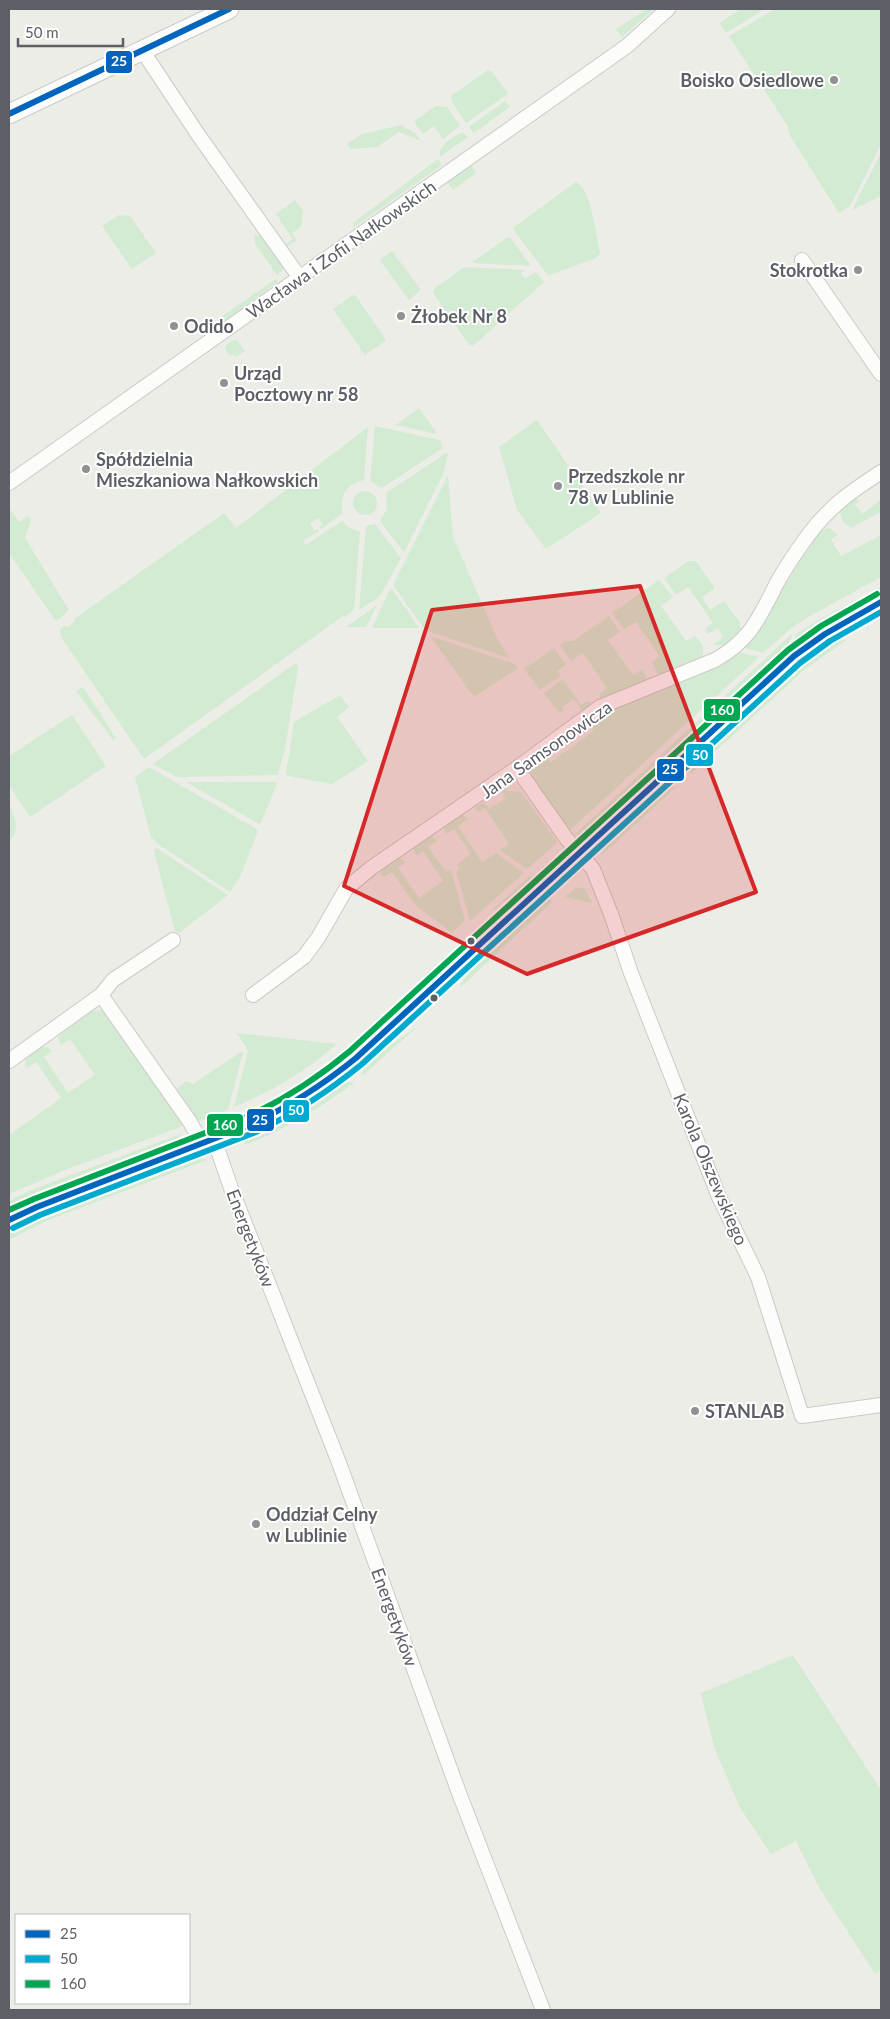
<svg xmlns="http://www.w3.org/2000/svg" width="890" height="2019" viewBox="0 0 890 2019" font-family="Lato,sans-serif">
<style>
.green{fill:#d3ebd3}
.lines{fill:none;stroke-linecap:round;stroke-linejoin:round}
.street-casing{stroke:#cacbc9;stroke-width:16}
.secondary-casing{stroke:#cacbca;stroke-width:21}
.street{stroke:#fcfcfb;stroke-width:14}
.secondary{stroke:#fcfcfb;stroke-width:19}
.bus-1-casing{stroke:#fff;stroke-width:10}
.bus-2-casing{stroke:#fff;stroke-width:10}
.bus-3-casing{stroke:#fff;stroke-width:10}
.bus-1{stroke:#0065bd;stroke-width:6}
.bus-2{stroke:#00a9ce;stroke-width:6}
.bus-3{stroke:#00a651;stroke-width:6}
.marked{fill:#d62828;fill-opacity:0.2;stroke:#d62828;stroke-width:4;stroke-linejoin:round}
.poi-dot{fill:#8f9193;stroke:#fff;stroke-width:2}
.bus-dot{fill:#5c5f66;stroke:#fff;stroke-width:2}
.labels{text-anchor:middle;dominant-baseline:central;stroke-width:4;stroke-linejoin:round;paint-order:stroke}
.poi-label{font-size:18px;font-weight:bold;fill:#5c5f66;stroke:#fff;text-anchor:start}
.street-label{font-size:18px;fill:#5c5f66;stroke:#fff}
.line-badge{stroke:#fff;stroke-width:2}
.badge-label{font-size:14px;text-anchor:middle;font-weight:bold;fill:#fff}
</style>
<rect width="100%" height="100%" fill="#edede7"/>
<!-- green -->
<g class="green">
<polygon points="647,9 654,9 622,37 616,29"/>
<polygon points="741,9 765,9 726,33 719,23"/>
<polygon points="775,9 881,9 881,144 850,206 839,213 790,136 787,125 729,36"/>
<polygon points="488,70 492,72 508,94 466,123 451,100 451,96"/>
<polygon points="505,101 510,107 474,133 470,128 470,126"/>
<polygon points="436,106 447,107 460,126 443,139 434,126 423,134 414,121"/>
<polygon points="401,125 415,133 421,141 399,132 377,147 351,149 347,144 362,134"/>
<path d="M462 132 468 137 440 157C438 144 453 138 462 132Z"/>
<polygon points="881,153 881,196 852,210"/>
<polygon points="438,159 442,165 354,227 353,223"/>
<polygon points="471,165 476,173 453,190 447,182"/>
<path d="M576 182C591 188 596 236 600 252L598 257 550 275 547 274 513 229 514 227Z"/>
<polygon points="295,200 303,211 301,227 292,233 297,240 287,247 285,245 293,239 276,214"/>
<polygon points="119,215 130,216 156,253 132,269 102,226"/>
<polygon points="254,235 262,236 283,266 283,270 277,275 255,244"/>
<polygon points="508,237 511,238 531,266 471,263"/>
<polygon points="392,251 421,290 409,300 380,260"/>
<polygon points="464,267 525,270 521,273 525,278 536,272 544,282 473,346 469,345 433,293 434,289"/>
<polygon points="276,279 278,282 224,321 221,317"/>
<polygon points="353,295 356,296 386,340 365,355 333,309"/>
<polygon points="234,340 237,340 245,351 236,357 234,354 230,356 225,349 226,345"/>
<polygon points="419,408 436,432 436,434 396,425"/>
<polygon points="537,420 601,513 546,549 517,510 499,447"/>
<polygon points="375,426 440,440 443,448 382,488 370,481"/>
<path d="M368 427 364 480C346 484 339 496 343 513L321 529 319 527 323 525 318 518 310 524 314 531 317 529 319 531 303 541 306 545 342 521 348 527 360 532 354 610 345 617 343 616 144 759 61 637 60 629 64 626 67 627 74 622V619L224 513 236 528Z"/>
<polygon points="446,453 448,454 444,472 405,551 403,551 380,521 387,509 386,493"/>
<polygon points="448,475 453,537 497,638 509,658 425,630 393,585"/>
<circle cx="365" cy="503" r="12"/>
<polygon points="856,498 859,502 855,504 862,514 881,500 881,512 851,528 842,521 840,513 845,507"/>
<polygon points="9,508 19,522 28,516 31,520 25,538 69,610 61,618 55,620 9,553"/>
<polygon points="375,524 401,558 380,596 359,610 366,526"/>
<polygon points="827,528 831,529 838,535 831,539 841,556 881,535 881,577 808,617 790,629 763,653 742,647 753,637 817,533"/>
<polygon points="689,561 696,561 715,588 702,597 710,610 724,601 739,621 741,629 725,645 716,645 714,644 723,637 718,628 708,634 705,628 713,623 688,587 676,595 664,578"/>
<path d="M659 580 673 597 661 606 686 641 695 636C701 642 706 649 702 657L661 674 657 673 652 662 660 657 636 622 624 629 612 613Z"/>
<polygon points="881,587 881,589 833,614 793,642 796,634 822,618"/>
<polygon points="390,589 392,589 419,628 372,628"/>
<polygon points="377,605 366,627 346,627"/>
<polygon points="609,616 620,632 608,640 633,675 642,669 646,677 644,681 604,699 600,697 600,693 607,688 583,653 571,661 560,645 564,641 573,641"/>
<polygon points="793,633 787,648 583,833 574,835"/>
<polygon points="433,637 515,664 518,668 475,696 471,693 432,639"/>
<polygon points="836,640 846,640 804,670 691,774 690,767 804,663"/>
<polygon points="554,648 566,665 557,671 561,676 540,690 524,669"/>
<polygon points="739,652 759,657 569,831 529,773 532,764 545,754 551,762 594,731 589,723 608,710"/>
<polygon points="296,663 298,668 285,749 278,775 177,777 153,764"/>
<polygon points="563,679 581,705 589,701 592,706 583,712 574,699 562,707 564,710 559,713 544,693"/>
<polygon points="83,687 116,738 113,740 76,691"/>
<polygon points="340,695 349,707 337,717 368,761 332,784 288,776 286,774 294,722"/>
<polygon points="72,715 106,766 30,817 9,785 9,756"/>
<polygon points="149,767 257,829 258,831 240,877 230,892 158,844 151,837 135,777"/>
<polygon points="186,782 276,782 277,784 261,823 259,824"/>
<polygon points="678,785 601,856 607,843 669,787"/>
<polygon points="501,790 521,792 556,840 557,843 527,869 500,850 509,844 485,808 478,812 475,808 484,802 489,809 506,798"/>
<path d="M9 806C17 818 19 831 9 842Z"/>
<polygon points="462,813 468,819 458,826 482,862 496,853 524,873 470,921 456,871 459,869 457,865 471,854 454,829 446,834 444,829 445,824"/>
<polygon points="428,836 432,836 437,841 428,847 446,872 451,869 465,921 452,933 416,906 392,872 383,877 381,873 384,866 397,857 406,862 398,868 419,898 443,881 423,851 416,856 413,847"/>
<polygon points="156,848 228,895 179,933 175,932 154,851"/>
<polygon points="531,875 534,878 493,911 492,910"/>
<polygon points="576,887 585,889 592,903 565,897"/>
<polygon points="550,897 552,902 461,987 460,985 473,967"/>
<polygon points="102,1010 110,1015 183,1123 183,1126 70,1168 9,1194 9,1135 61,1098 36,1062 27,1068 25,1064 26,1059 41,1047 48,1047 52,1051 44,1057 68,1093 95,1075 70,1039 61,1045 58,1038 60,1035 92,1011"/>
<polygon points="415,1028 416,1028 362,1076 363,1068 383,1050"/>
<path d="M237 1033 337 1044C306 1071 271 1092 234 1107L248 1051Z"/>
<polygon points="241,1052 243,1053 228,1110 198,1121 177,1089 186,1081 193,1084"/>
<path d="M348 1081 354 1083C320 1108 285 1130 245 1145L244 1141 286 1121Z"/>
<polygon points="181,1134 179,1139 173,1143 59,1185 9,1207 9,1201 31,1190"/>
<polygon points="198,1158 207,1160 46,1221 9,1240 9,1234 43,1217"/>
<polygon points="793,1655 881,1790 881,1970 875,1974 820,1889 796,1841 771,1854 739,1806 714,1747 701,1693"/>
</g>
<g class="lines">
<defs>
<g id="street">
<polyline points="142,50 199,136 300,278"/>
<polyline points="802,260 881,374"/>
<polyline points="9,483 627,46 668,9"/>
<polyline points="517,768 566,838 593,869 611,914 631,973 719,1197 758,1277 802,1416 881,1405"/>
<polyline points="101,995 190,1122 202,1144"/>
<path d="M253 995 304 957 318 938 346 889 371 868 517 768 600 707 715 660C752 639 759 617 778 581 787 565 798 549 809 534 831 505 852 491 881 472"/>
<polyline points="9,1061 101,995 113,980 173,940"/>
<polyline points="214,1139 231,1188 338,1460 459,1793 543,2010"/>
</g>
<g id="secondary">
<polyline points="9,114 229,9"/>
<path d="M9 1220 37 1207 252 1124C290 1107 324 1085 356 1058L794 656 825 634 881 602"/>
</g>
</defs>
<!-- street casing -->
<use href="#street" class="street-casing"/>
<!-- secondary casing -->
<use href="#secondary" class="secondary-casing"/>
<!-- street -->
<use href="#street" class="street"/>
<!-- secondary -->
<use href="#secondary" class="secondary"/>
<defs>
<g id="bus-1">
<polyline points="9,114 229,9"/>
<path d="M9 1220 37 1207 252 1124C290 1106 324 1084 356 1058L794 656 825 634 881 602"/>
</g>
<path id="bus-2" d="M13 1228 40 1215 256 1132C294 1114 329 1091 362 1064L800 663 830 641 881 612"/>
<path id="bus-3" d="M9 1210 34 1199 249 1116C285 1099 319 1077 350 1051L788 650 821 626 877 594"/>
</defs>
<!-- bus-1 casing -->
<use href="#bus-1" class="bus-1-casing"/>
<!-- bus-2 casing -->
<use href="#bus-2" class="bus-2-casing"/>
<!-- bus-3 casing -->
<use href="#bus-3" class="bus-3-casing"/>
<!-- bus-1 -->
<use href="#bus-1" class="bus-1"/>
<!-- bus-2 -->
<use href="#bus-2" class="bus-2"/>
<!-- bus-3 -->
<use href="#bus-3" class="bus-3"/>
</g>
<!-- marked area -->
<path class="marked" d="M640 586 756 892 527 974 344 886 432 610Z"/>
<!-- markers -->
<g class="poi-dot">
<circle cx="834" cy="80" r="5"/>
<circle cx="858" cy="270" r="5"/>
<circle cx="401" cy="316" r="5"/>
<circle cx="174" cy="326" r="5"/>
<circle cx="224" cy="383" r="5"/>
<circle cx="86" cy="469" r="5"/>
<circle cx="558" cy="486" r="5"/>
<circle cx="695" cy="1411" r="5"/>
<circle cx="256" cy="1524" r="5"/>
</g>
<g class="bus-dot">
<circle cx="471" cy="941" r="4.5"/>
<circle cx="434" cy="998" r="4.5"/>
</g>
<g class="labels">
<!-- poi labels -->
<g class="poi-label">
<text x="824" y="80" text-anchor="end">Boisko Osiedlowe</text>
<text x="848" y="270" text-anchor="end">Stokrotka</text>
<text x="411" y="316">Żłobek Nr 8</text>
<text x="184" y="326">Odido</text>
<text x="234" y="373">Urząd<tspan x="234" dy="21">Pocztowy nr 58</tspan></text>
<text x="96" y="459">Spółdzielnia<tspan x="96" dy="21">Mieszkaniowa Nałkowskich</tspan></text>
<text x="568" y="476">Przedszkole nr<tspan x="568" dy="21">78 w Lublinie</tspan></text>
<text x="705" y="1411">STANLAB</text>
<text x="266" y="1514">Oddział Celny<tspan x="266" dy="21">w Lublinie</tspan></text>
</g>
<!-- street labels -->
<g class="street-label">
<text transform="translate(341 249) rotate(-35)">Wacława i Zofii Nałkowskich</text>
<text transform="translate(546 749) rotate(-35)">Jana Samsonowicza</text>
<text transform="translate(711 1169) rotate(67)">Karola Olszewskiego</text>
<text transform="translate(251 1238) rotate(69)">Energetyków</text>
<text transform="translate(395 1617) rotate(70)">Energetyków</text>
</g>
</g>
<g class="line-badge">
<rect x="105" y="50" width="28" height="24" rx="5" fill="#0065bd"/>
<rect x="703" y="698" width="38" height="24" rx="5" fill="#00a651"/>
<rect x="685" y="743" width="29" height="24" rx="5" fill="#00a9ce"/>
<rect x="656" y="758" width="29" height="24" rx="5" fill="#0065bd"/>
<rect x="282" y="1099" width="28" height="24" rx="5" fill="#00a9ce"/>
<rect x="246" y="1108" width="29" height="24" rx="5" fill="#0065bd"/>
<rect x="206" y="1113" width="38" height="24" rx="5" fill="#00a651"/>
</g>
<g class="badge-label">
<text x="119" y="66">25</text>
<text x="722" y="715">160</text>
<text x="700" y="760">50</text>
<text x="670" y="774">25</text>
<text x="296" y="1115">50</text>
<text x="260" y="1125">25</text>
<text x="225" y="1130">160</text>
</g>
<!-- border -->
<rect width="890" height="2019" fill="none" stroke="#5c5f66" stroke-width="20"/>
<!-- legend -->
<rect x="15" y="1914" width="175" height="90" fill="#ffffff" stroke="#bebfc2"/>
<rect x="25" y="1930" width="25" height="8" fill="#0065bd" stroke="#bebfc2"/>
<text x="60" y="1939" font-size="15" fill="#5c5f66">25</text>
<rect x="25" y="1955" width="25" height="8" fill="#00a9ce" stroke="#bebfc2"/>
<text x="60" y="1964" font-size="15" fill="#5c5f66">50</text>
<rect x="25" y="1980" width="25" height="8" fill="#00a651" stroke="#bebfc2"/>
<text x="60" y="1989" font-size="15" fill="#5c5f66">160</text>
<!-- scale -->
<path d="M18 38v8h105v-8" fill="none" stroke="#5c5f66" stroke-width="2.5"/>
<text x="25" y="38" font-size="15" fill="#5c5f66" stroke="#ffffff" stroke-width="4" paint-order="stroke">50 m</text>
</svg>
